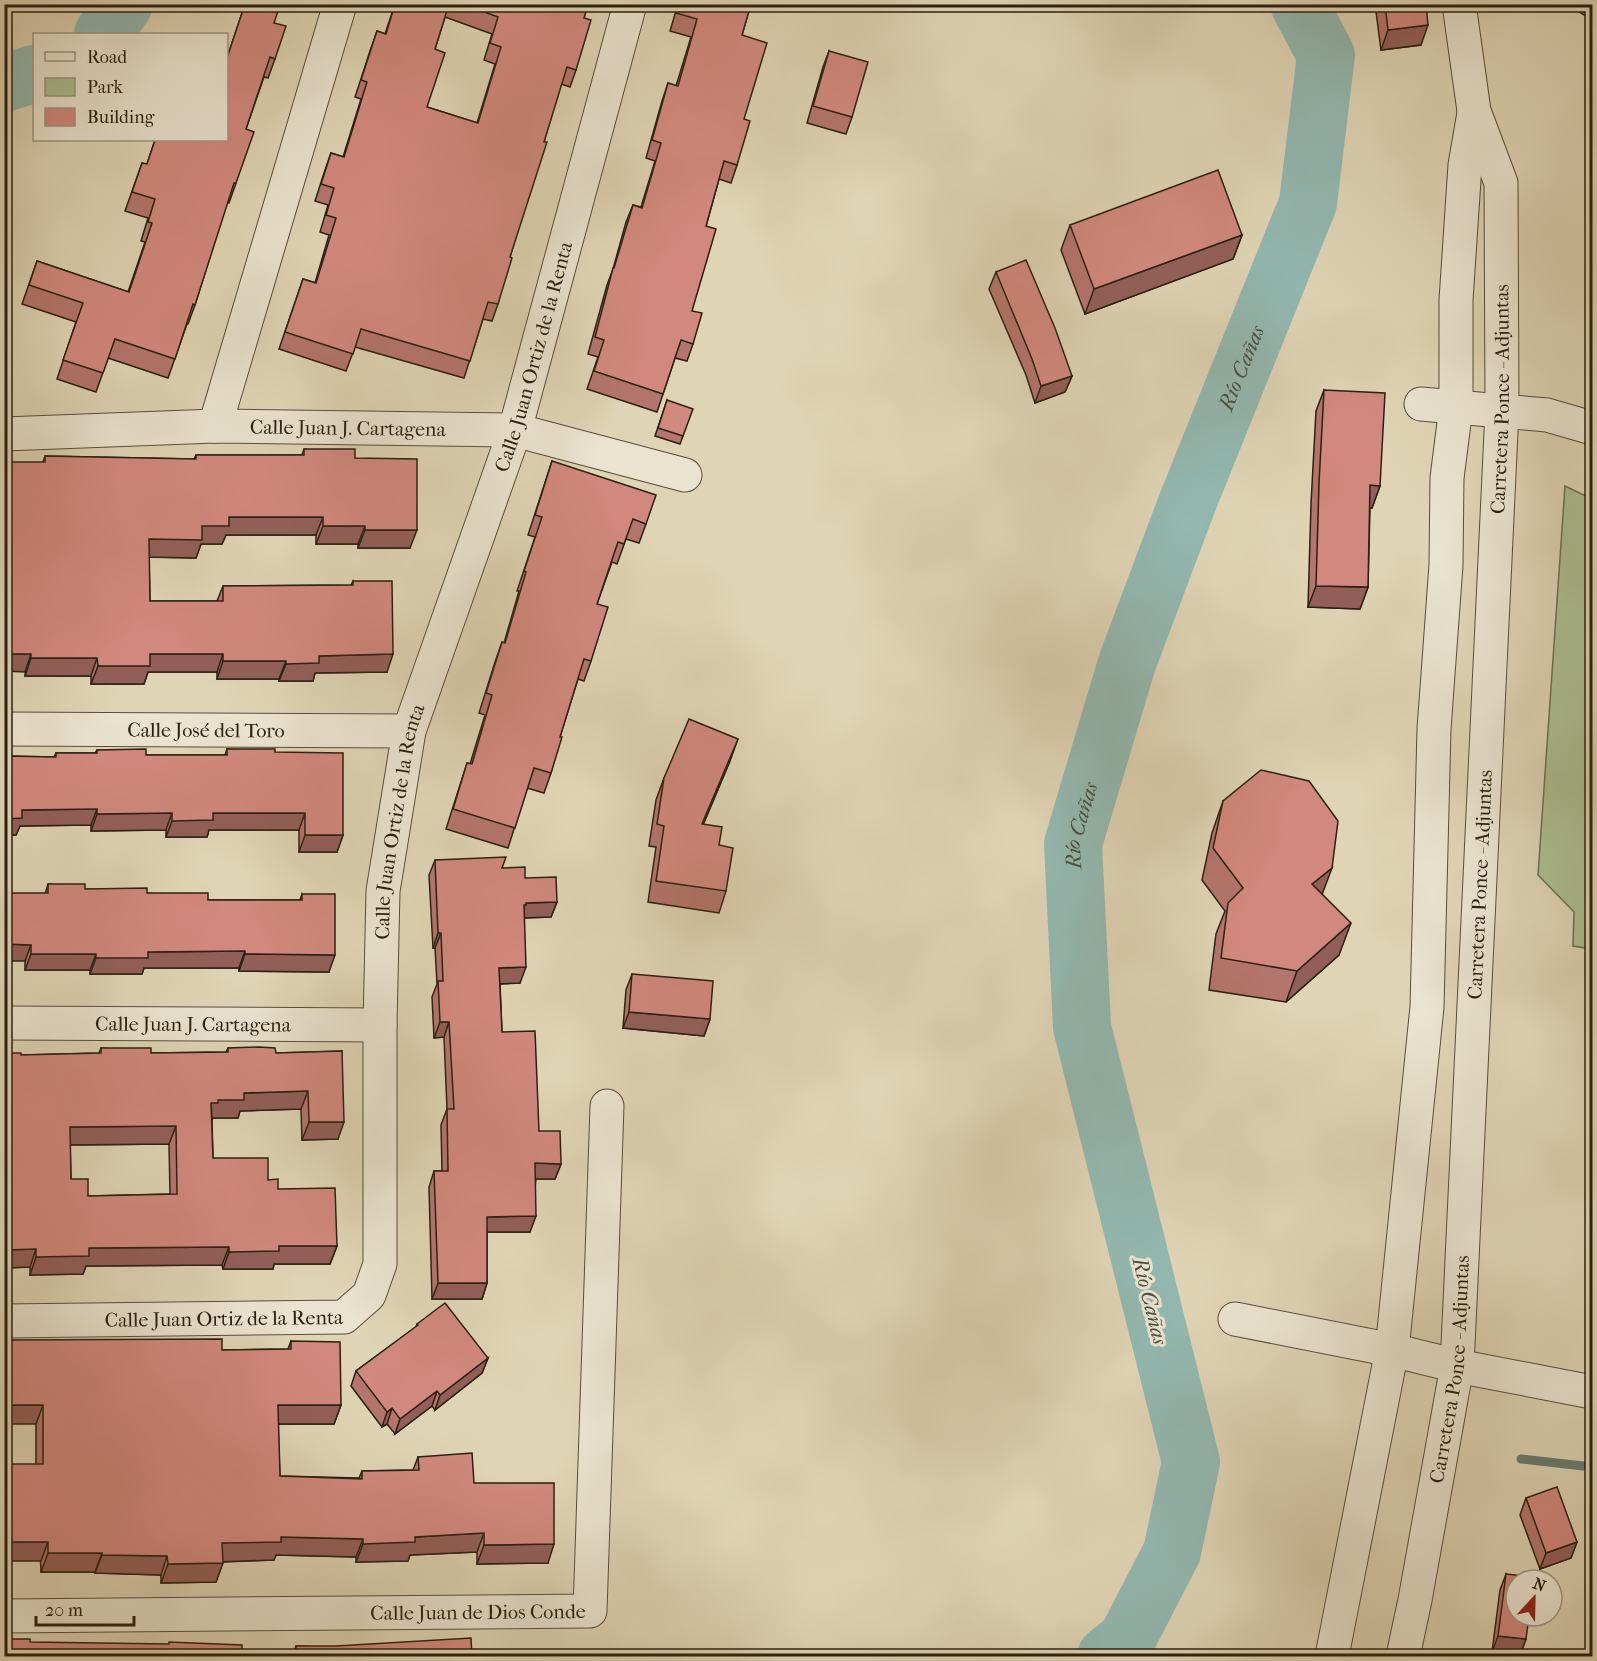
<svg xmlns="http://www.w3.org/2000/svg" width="1597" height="1661" viewBox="0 0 1597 1661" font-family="'IM FELL French Canon',serif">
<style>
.green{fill:#abbe92;stroke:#6b6f52;stroke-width:1.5}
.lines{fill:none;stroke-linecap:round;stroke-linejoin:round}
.stream{stroke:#697b70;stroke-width:9}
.river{stroke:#93b8b0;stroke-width:58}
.minor-casing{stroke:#584d3a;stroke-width:35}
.minor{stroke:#eae3cf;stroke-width:33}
.wall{fill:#b4756c;stroke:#2b2011;stroke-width:1.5;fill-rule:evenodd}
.shaded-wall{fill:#925f58;stroke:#2b2011;stroke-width:1.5}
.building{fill:#d1887e;stroke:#2b2011;stroke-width:1.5;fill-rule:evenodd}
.labels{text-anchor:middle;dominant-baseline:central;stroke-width:6;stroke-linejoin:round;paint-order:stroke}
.street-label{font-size:20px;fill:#2b2011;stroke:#eae3cf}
.water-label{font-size:21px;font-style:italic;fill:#4a4e41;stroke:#eae3cf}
</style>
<rect width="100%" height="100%" fill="#dfd4b5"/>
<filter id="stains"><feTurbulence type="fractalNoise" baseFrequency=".00333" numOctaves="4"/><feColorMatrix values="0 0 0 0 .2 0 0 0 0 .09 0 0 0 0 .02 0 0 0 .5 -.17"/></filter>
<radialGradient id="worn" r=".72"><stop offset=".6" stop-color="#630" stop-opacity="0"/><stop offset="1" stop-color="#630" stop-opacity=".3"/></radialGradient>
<!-- green -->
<polygon class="green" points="1565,486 1592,499 1592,949 1573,946 1574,912 1538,875"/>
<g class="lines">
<!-- stream -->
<polyline class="stream" points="1521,1459 1592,1467"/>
<!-- river -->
<g class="river">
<polyline points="103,34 124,4"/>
<polyline points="4,83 34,74"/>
<path id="s1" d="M1106 1656 1127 1639 1172 1552 1191 1462 1082 1027 1073 844 1127 663 1186 506 1308 203 1326 55 1299 4"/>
</g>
<defs>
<g id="minor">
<polyline points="1421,404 1547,415 1592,428"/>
<polyline points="215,426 340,4"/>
<path id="s2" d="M4 434 215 426 515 430 685 475"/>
<path id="s3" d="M4 729 409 731"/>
<path id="s4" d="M4 1023 380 1025"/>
<polyline points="1235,1319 1392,1350 1457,1366 1592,1392"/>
<path id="s5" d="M4 1321 344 1317 369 1295 380 1264V1025L383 891 409 731 515 430 630 4"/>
<path id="s6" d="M4 1616 590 1611 607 1106"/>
<polyline points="1332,1656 1392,1350 1427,1007 1434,729 1446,565 1447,478 1456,407 1456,300 1465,165 1474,113"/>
<path id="s7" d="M1403 1656 1415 1600 1457 1366 1502 411 1501 183 1474 111 1459 4"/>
</g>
</defs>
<!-- minor casing -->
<use href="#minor" class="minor-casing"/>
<!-- minor -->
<use href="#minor" class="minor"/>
</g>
<!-- wall -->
<g class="wall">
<polygon points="245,4 274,23 275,59 268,78 264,77 246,129 236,183 229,203 227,202 195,305 188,324 187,324 168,378 108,358 96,392 57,379 76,322 22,304 37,261 128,292 145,242 141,241 148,218 125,211 142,163 147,164 155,140 226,140 227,58"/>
<path d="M395 4H588L584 18 576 70 570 87 561 84 510 257 498 304 492 321 483 319 464 378 355 347 346 371 279 349 303 279 315 283 329 235 320 232 328 205 315 201 325 170 331 153 343 157 361 99 355 97 371 48 377 31 385 34ZM445 17 492 34 484 60 495 64 477 123 427 107 435 49Z"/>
<polygon points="678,4 751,4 742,35 744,119 737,165 731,183 719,179 706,226 692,311 693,344 687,361 675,358 657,412 587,389 598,357 588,354 607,285 613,269 626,222 633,205 641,207 655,161 646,158 662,101 668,83 676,86 691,37 670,31"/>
<polygon points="1375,4 1426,4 1421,45 1381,50"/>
<polygon points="1566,4 1593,4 1593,11 1589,18"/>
<polygon points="829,51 852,117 846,134 807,123 823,67"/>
<polygon points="1070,225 1242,235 1233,259 1085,314 1061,250"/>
<polygon points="996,272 1072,376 1065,392 1035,403 1026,375 989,289"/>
<polygon points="1324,390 1380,486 1372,508 1370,507 1368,587 1360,609 1308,607 1311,504 1316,411"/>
<polygon points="667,400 683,436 680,444 655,436"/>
<polygon points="304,449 355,458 410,548 358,548 358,544 316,544 316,535 226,535 222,544 201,544 196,558 149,557 150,601 217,601 223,586 351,585 353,581 387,672 315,673 313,681 279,681 279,679 217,679 217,672 148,672 144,684 91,684 91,676 25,676 43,462 45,456 194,459 196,455 302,455"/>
<polygon points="552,461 646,524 639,543 626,539 617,564 612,562 597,604 591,661 584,681 578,679 560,737 551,773 544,793 527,788 508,848 446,829 467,763 470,764 485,715 479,713 495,662 502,642 504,643 519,591 517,591 535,537 528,535"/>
<polygon points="227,749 275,752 343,835 337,852 299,852 299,830 209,830 207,837 166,837 166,830 91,831 91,825 20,826 16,835 4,835 4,756 54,757 56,753 95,753 97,750 146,755 225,755"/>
<polygon points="730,761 703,825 719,845 726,891 719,913 648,902 656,847 649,846 656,800 664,778"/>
<polygon points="1223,801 1322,894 1339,955 1286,1002 1209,990 1216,934 1225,911 1202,880 1212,833"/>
<polygon points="435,860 502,868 525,878 557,902 551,917 524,918 520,983 500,984 502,1032 539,1131 561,1164 555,1179 536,1179 530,1232 487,1232 487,1283 482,1299 432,1299 429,1187 434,1171 442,1171 441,1125 447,1109 444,1037 434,1038 432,997 437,984 435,948 433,948 429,875"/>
<polygon points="48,884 85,889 147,893 208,900 300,900 302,894 329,972 239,971 239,968 144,968 142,974 90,974 90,970 25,970 25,961"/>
<polygon points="632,974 710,1019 704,1036 623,1028 626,990"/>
<path d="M101 1048 151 1053 226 1052 228 1048 276 1053 342 1051 338 1139 302 1140 301 1109 240 1111 238 1118H213L212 1120 213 1158 268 1180 337 1246 330 1264H274L273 1269H223L222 1265 86 1266 83 1274 30 1275V1267L4 1268V1053L21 1055 99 1053ZM169 1144 170 1194 88 1196 71 1179 70 1145Z"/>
<polygon points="417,1324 488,1358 482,1373 435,1410 432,1406 395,1434 387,1424 382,1427 351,1386 356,1371 416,1327"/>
<polygon points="5,1340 222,1350 288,1349 291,1341 341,1405 334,1424 278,1424 280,1476 359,1478 362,1471 413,1470 418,1457 474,1483 548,1563 477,1564 477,1552 410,1555 408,1561 356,1562 356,1557 276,1555 274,1560 223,1562 216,1582 161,1583 161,1575 95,1573 95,1572 41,1572 36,1464 36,1424"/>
<polygon points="1526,1498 1577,1542 1571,1558 1540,1569 1520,1515"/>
<polygon points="1506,1574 1526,1639 1520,1655 1492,1652 1500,1590"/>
<polygon points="296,1646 472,1656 292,1656"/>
</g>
<!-- shaded-wall -->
<g class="shaded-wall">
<polygon points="1428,25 1421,45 1381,50 1388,30"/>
<polygon points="1242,235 1233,259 1085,314 1094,289"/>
<polygon points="1072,376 1065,392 1035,403 1041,386"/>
<polygon points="1370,485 1380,486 1372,508 1363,507"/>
<polygon points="229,517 323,517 316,535 226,535 222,544 201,544 196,558 143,557 149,539 202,526"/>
<polygon points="323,526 365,526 358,544 316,544"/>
<polygon points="365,530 417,530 410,548 358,548"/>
<polygon points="1316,586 1368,587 1360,609 1308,607"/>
<polygon points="4,654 31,654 25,672 4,671"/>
<polygon points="150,654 223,654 217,672 148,672 144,684 91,684 98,666"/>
<polygon points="393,654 387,672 315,673 313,681 279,681 286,664 319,656"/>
<polygon points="31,658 97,658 91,676 25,676"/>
<polygon points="223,661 286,661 279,679 217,679"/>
<polygon points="738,739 730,761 694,846 702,824"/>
<polygon points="97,809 91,825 20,826 16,835 4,835 4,819 22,810"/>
<polygon points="172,813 166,830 91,831 97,814"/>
<polygon points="213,813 305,813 299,830 209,830 207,837 166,837 172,821"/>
<polygon points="305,835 343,835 337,852 299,852"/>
<polygon points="1332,868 1320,900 1312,884"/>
<polygon points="557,902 551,917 521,918 524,905 526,903"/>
<polygon points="1351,923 1339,955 1286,1002 1297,971"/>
<polygon points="438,933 441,933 435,948 433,948"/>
<polygon points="4,944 31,945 25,961 4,961"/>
<polygon points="245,951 239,968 144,968 142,974 90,974 96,958 148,952"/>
<polygon points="31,954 96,954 90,970 25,970"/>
<polygon points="245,954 335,955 329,972 239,971"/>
<polygon points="526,967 520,983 494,984 499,968"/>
<polygon points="629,1012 710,1019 704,1036 623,1028"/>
<polygon points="440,1022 449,1022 444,1037 434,1038"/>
<polygon points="308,1091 301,1109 240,1111 238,1118 213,1118 212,1120 211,1103 218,1100 244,1093"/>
<polygon points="309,1122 344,1122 338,1139 302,1140"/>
<polygon points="176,1126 169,1144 64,1145 70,1127"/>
<polygon points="535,1163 561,1164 555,1179 530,1179"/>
<polygon points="536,1216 530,1232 482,1232 487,1217"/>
<polygon points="279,1246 337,1246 330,1264 274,1264 273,1269 223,1269 229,1252"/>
<polygon points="229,1247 222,1265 86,1266 83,1274 30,1275 36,1257 89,1248"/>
<polygon points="36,1249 30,1267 4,1268 4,1250"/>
<polygon points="438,1283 487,1283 482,1299 432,1299"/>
<polygon points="488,1358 482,1373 435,1410 440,1395"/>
<polygon points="437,1391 432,1406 395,1434 400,1419"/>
<polygon points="4,1405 43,1405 36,1424 4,1424"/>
<polygon points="278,1405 341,1405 334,1424 271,1424"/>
<polygon points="392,1408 387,1424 382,1427 387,1412"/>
<polygon points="484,1533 477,1552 410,1555 408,1561 356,1562 363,1544 415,1537"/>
<polygon points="281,1537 363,1539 356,1557 276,1555 274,1560 216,1562 222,1543"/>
<polygon points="4,1542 48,1542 41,1561 4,1561"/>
<polygon points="1577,1542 1571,1558 1540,1569 1546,1553"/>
<polygon points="554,1544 548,1563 477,1564 484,1545"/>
<polygon points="48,1553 102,1553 95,1572 41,1572"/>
<polygon points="102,1555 167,1556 161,1575 95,1573"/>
<polygon points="223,1563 216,1582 161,1583 168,1564"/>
<polygon points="1498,1636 1526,1639 1520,1655 1492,1652"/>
</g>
<!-- building -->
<g class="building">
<polygon points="245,4 280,5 274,23 286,26 275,59 270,57 246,129 254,132 236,183 234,183 195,305 193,304 175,359 115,339 103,373 63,360 83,303 29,285 37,261 129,292 152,223 148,222 155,199 132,192 142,163 147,164 155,140 226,140 226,58 227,58"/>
<polygon points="395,4 449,4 435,49 445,53 427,107 478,123 501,47 490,43 498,17 463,4 588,4 584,18 591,20 576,70 567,67 544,142 547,142 510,257 512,258 498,304 488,302 470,361 361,329 353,354 285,332 303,279 316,283 336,218 326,215 334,188 321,184 331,153 344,157 367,82 361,80 377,31 386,34"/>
<polygon points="679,4 751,4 742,35 767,43 744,119 750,121 737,165 724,161 706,226 716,229 692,311 702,313 693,344 681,340 663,394 594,371 604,340 595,337 613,268 614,268 633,205 642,208 661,143 652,140 668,83 678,86 697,19 676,13"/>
<polygon points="1385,4 1426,4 1428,25 1388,30"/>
<polygon points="829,51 868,62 852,117 813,106"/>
<polygon points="1218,170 1242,235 1094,289 1070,225"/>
<polygon points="1026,260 1055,328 1072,376 1041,386 1032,359 996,272"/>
<polygon points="1324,390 1385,393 1380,486 1370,485 1368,587 1316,586 1319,483"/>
<polygon points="667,400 693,409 683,436 658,428"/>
<polygon points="304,449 355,449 355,458 417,459 417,530 365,530 365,526 323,526 323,517 229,517 229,526 202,526 202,540 149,539 150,601 223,601 223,586 353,585 353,581 392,581 393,654 319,656 319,663 286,664 286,661 223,661 223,654 150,654 150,666 98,666 97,658 31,658 31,654 4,654 4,462 45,462 45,456 196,459 196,455 304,455"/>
<polygon points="552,461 656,495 646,524 633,519 624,544 618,542 597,604 608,607 591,661 584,659 560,737 562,737 551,773 534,768 515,828 453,809 467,763 472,764 492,695 486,693 502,642 505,643 526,572 524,571 542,517 535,515"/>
<polygon points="689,719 738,739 702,824 722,827 719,845 733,848 726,891 656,881 664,826 657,824 664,778"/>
<polygon points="146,749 146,755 227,755 227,749 275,749 275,752 343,753 343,835 305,835 305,813 213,813 213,820 172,821 172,813 97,814 97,809 22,810 22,818 4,819 4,756 56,757 56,753 97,753 97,750"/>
<polygon points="1261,770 1309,781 1338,821 1332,868 1312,884 1351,923 1297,971 1221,958 1228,903 1243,888 1213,848 1223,801"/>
<polygon points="506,857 502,868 525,867 525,878 556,877 557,902 526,903 526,905 524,905 526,967 499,968 502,1032 535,1031 539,1131 560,1131 561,1164 535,1163 536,1216 487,1217 487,1283 438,1283 434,1171 448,1171 447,1109 454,1109 449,1022 440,1022 438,981 443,981 441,933 438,933 435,860"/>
<polygon points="48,884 85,884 85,889 147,888 147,893 208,893 208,900 302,900 302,894 335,894 335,955 245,954 245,951 148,952 148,958 96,958 96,954 31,954 31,945 4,944 4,893 48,893"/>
<polygon points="632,974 713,981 710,1019 629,1012"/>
<path d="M259 1047 275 1048 276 1053 342 1051 344 1122H309L308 1091 244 1093V1100H218V1103H211L213 1158H268V1180L278 1179V1189L335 1188 337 1246H279V1251L229 1252V1247L89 1248V1256L36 1257V1249L4 1250V1053H21V1055L101 1053V1048H151V1053L228 1052V1048ZM176 1126 177 1194 88 1196V1179H71L70 1127Z"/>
<polygon points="445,1303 488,1358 440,1395 437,1391 400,1419 392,1408 387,1412 356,1371 418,1325 417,1324"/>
<polygon points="222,1339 222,1350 291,1349 291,1341 340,1342 341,1405 278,1405 280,1476 362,1479 362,1471 419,1470 418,1457 472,1453 474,1483 554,1483 554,1544 484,1545 484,1533 415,1537 415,1542 363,1544 363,1539 281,1537 281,1542 222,1543 223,1563 168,1564 167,1556 102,1555 102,1553 48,1553 48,1542 4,1542 4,1464 43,1464 43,1405 4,1405 5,1340"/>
<polygon points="1557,1487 1577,1542 1546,1553 1526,1498"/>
<polygon points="1506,1574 1534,1577 1534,1580 1516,1580 1516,1616 1529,1616 1526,1639 1498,1636"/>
<polygon points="471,1638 472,1656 296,1656 296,1646 336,1646"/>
<polygon points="4,1639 30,1639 30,1642 169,1644 169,1642 242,1645 242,1656 4,1656"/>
</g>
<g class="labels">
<!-- street labels -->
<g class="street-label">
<text stroke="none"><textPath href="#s5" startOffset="1336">Calle Juan Ortiz de la Renta</textPath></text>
<text stroke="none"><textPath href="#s7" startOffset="1263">Carretera Ponce - Adjuntas</textPath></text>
<text stroke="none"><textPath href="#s2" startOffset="344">Calle Juan J. Cartagena</textPath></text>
<text stroke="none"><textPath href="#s3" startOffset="202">Calle José del Toro</textPath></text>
<text stroke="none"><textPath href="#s5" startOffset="850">Calle Juan Ortiz de la Renta</textPath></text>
<text stroke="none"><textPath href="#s7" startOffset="777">Carretera Ponce - Adjuntas</textPath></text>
<text stroke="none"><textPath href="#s4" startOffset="189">Calle Juan J. Cartagena</textPath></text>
<text stroke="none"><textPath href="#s5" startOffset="220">Calle Juan Ortiz de la Renta</textPath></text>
<text stroke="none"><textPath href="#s7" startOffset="291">Carretera Ponce - Adjuntas</textPath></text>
<text stroke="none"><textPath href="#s6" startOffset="474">Calle Juan de Dios Conde</textPath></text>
</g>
<!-- water labels -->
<g class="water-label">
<text stroke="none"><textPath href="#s1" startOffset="1354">Río Cañas</textPath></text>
<text stroke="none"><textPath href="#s1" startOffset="868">Río Cañas</textPath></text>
<text transform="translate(1150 1301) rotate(76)">Río Cañas</text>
</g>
</g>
<!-- margin -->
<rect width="1597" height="1661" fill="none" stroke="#dfd4b5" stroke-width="24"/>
<rect x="6" y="6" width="1585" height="1649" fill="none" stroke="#2b2011" stroke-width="3"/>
<rect x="12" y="12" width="1573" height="1637" fill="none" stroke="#2b2011" stroke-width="1.5"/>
<!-- legend -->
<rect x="33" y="33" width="195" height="108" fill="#eae3cf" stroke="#9e9583" stroke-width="1.5"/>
<rect x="45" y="52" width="30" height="9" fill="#eae3cf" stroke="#9e9583" stroke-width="1.5"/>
<text x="87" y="63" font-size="18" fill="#2b2011">Road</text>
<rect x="45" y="78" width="30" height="18" fill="#abbe92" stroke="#9e9583" stroke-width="1.5"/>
<text x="87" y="93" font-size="18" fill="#2b2011">Park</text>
<rect x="45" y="108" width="30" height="18" fill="#d1887e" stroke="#9e9583" stroke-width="1.5"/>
<text x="87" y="123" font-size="18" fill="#2b2011">Building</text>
<!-- north arrow -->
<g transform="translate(1534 1598) rotate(22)"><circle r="28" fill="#eae3cf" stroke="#9e9583" stroke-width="1.5"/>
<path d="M0-4.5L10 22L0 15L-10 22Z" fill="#8f2418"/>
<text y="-9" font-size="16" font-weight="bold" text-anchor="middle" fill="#2b2011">N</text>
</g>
<!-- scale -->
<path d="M36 1616v9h98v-9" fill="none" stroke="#2b2011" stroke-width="3"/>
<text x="45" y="1616" font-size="18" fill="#2b2011" stroke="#eae3cf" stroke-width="4.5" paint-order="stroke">20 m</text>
<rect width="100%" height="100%" filter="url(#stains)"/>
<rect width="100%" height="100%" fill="url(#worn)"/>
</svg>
